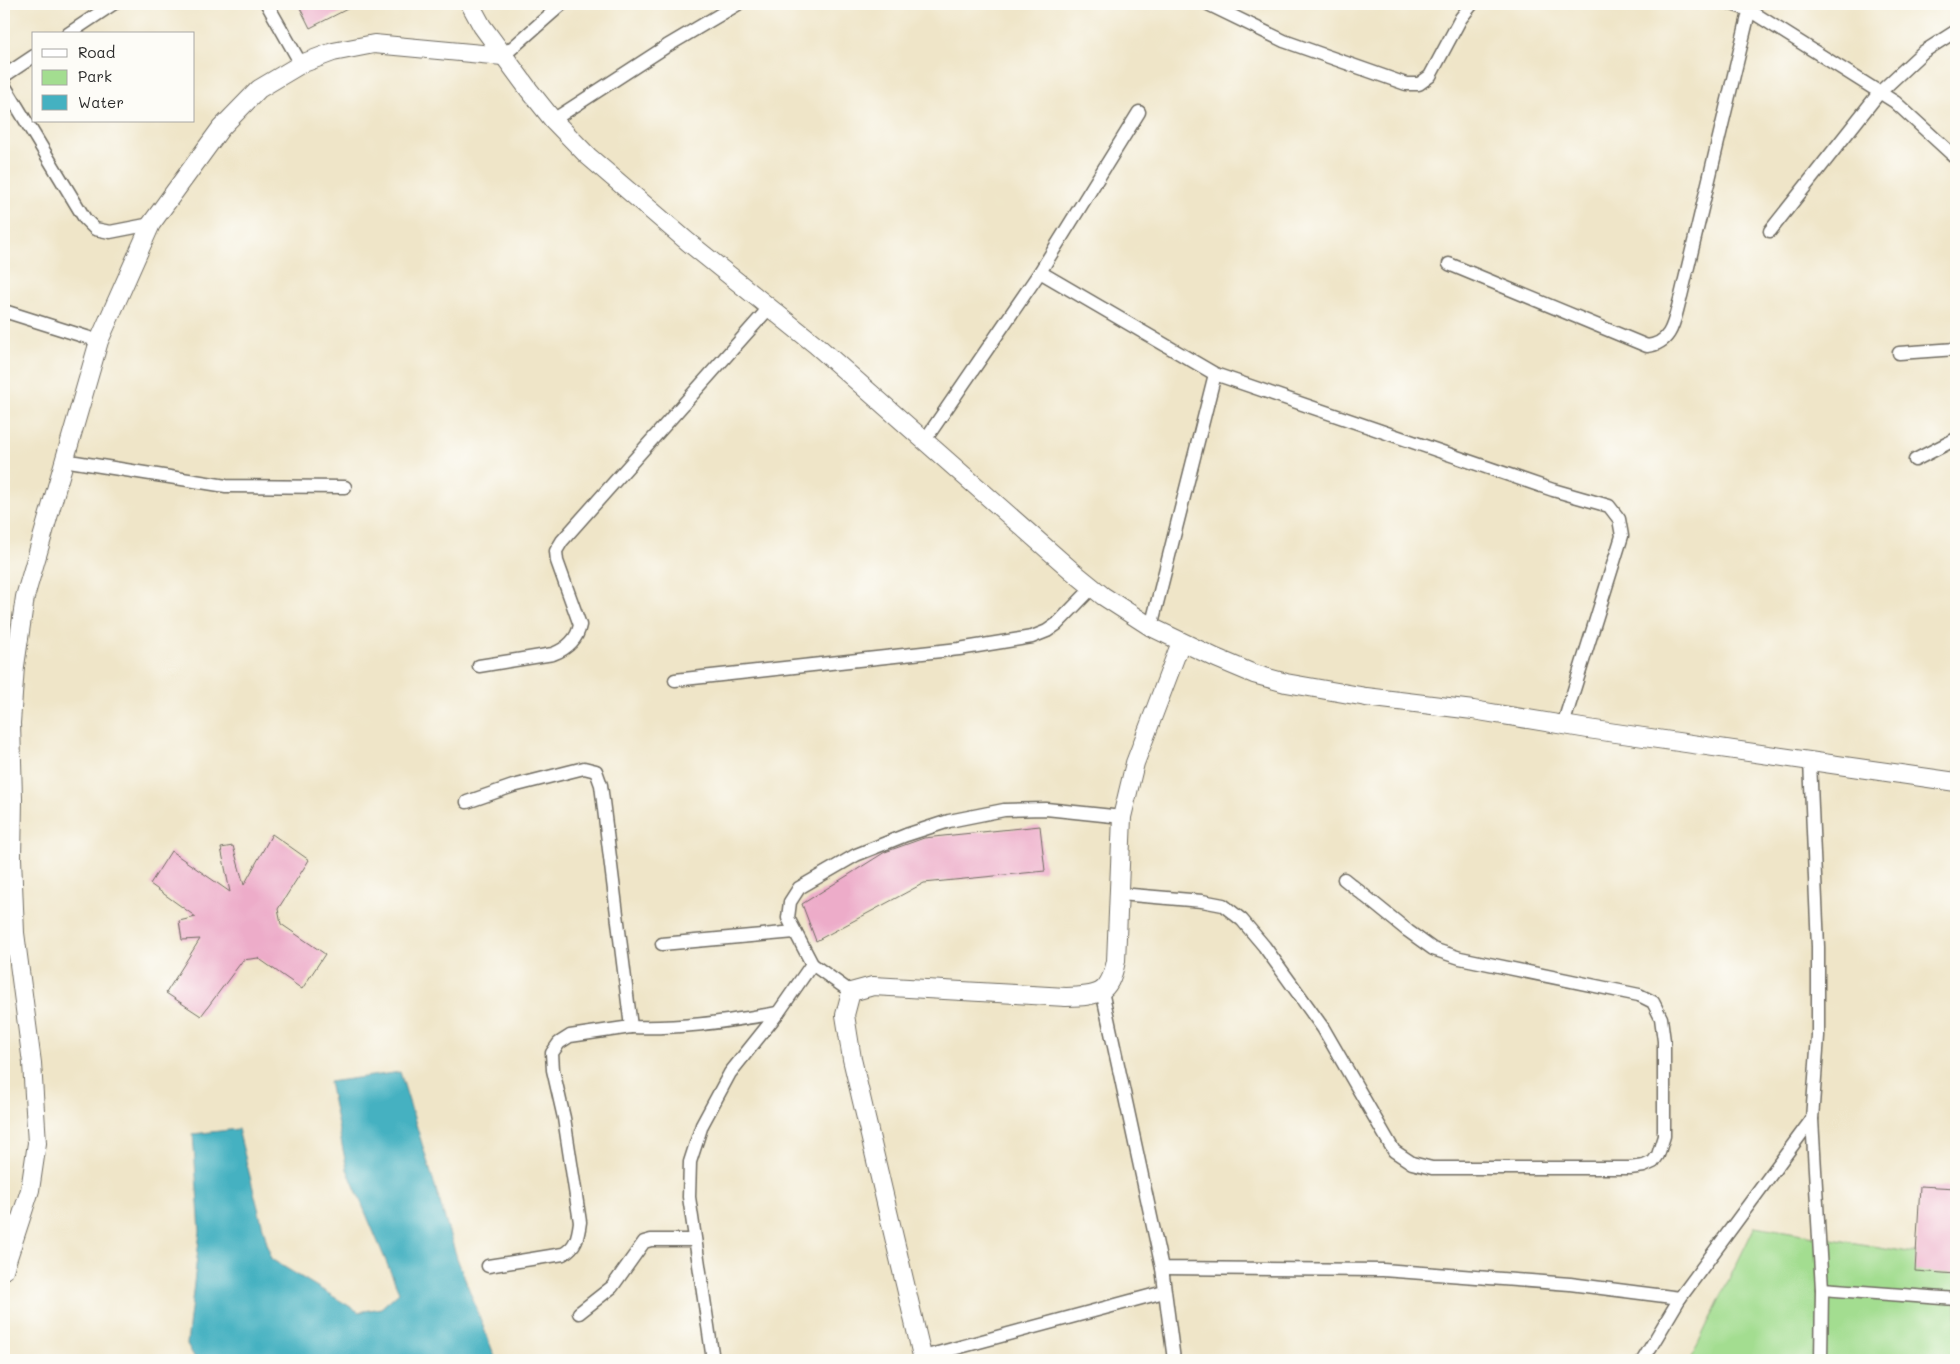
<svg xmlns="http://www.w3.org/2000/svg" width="1960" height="1364" viewBox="0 0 1960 1364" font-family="Mali,sans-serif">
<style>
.green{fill:#a3dd90;stroke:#67845e}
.water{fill:#44b1c1;stroke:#386e76}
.building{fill:#edacc9}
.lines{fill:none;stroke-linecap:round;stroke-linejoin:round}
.street-casing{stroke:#706c62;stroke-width:15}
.secondary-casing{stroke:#706c62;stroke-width:20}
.street{stroke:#fff;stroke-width:12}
.secondary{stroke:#fff;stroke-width:18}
</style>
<rect width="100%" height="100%" fill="#fdfcf7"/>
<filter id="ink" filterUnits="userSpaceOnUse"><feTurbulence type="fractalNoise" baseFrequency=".02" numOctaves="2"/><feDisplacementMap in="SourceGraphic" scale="10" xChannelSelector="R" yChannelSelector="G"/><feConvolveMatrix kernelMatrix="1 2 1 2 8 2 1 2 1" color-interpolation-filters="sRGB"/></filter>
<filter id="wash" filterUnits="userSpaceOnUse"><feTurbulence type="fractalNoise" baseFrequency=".0096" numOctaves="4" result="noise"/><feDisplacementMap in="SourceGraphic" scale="20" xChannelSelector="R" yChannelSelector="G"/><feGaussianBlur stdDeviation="1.12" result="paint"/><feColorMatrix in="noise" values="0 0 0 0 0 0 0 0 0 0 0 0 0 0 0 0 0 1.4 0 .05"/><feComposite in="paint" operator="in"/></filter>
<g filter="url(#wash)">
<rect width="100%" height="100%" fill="#efe5c8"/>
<!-- green -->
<polygon class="green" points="1755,1226 1956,1260 1956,1360 1690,1360"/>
<!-- water -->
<polygon class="water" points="400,1072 457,1258 496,1360 196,1360 187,1344 200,1231 193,1134 238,1129 271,1259 359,1312 381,1308 399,1292 347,1169 329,1082"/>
<g id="blocks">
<!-- building -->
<g class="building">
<polygon points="298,4 357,4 310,28"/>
<polygon points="1040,826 1045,871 924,883 816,941 802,904 885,852 924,838"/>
<polygon points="272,834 309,860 278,909 281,924 325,954 302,989 258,958 243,960 201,1016 166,993 200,939 182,940 179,921 196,917 150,884 171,851 230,892 221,848 233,846 244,885"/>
<polygon points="1920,1186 1956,1188 1956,1274 1915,1271"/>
</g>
</g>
</g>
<g filter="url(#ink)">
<use href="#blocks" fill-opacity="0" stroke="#706c62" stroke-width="1"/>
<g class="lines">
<defs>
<g id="street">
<polyline points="267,4 301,64"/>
<polyline points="1208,4 1284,41 1406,84 1419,84 1430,76 1461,18 1472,4"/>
<polyline points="1732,4 1749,10 1895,102 1956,158"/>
<polyline points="68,34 113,4"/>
<polyline points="503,56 562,4"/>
<polyline points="4,76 34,56"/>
<polyline points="4,85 85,219 95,229 110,232 151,224"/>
<polyline points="553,120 667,46 738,4"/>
<polyline points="1770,231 1879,93 1923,52 1956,31"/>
<path d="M1449 264 1647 346C1674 343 1674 318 1681 296L1751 4"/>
<polyline points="1040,272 1215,374 1151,627"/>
<polyline points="4,311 99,341"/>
<polyline points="1899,353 1956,349"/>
<polyline points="1215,374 1553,490 1609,506 1619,519 1622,536 1563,725"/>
<polyline points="925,440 1040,272 1139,112"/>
<polyline points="63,460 226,486 345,487"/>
<polyline points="1915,460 1956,439"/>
<path d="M479 666 553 654C566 649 577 640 580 625L557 561 556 551 562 541 769 308"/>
<polyline points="675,680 959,649 1032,637 1047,631 1057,624 1093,587"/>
<polyline points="1810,761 1818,947 1818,1036 1812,1119 1822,1289 1821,1360"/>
<path d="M467 802 513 786 584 768 596 771 601 785 631 1027 570 1036 559 1043 552 1053 553 1070 564 1118 580 1222C578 1237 576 1247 563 1254L488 1266"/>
<polyline points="1120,894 1202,901 1223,905 1242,920 1264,946 1323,1028 1394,1151 1412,1163 1432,1168 1630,1168 1644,1166 1653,1162 1658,1155 1664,1136 1664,1041 1661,1018 1653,1002 1639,995 1460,958 1433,949 1408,931 1344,879"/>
<polyline points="662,944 795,932"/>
<polyline points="1102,991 1162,1268 1383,1270 1570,1284 1680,1298 1812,1119"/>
<polyline points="851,992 812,964 788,918 790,902 799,888 856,855 906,835 949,821 1004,810 1046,809 1122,817"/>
<path d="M631 1027C682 1029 728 1021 778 1013"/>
<polyline points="1162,1268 1174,1360"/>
<polyline points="1822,1289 1956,1299"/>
<polyline points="579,1313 612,1287 644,1242 651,1240 695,1240"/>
<polyline points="923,1357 1164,1292"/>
<polyline points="713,1360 689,1197 690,1162 702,1125 730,1073 778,1013 812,964"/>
<polyline points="1643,1360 1680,1298"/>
</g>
<g id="secondary">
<polyline points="470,4 482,26 529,90 553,120 588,156 688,242 816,345 1071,570 1103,596 1151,627 1216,658 1254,674 1286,683 1366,697 1473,710 1588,729 1956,782"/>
<polyline points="4,1270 30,1190 37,1143 32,1063 15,933 12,858 13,799 11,723 15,666 25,597 99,341 151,224 221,128 259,89 301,64 333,52 374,44 503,56"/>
<path d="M923 1360 852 1059 845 1015 851 992 873 986 1066 997C1098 996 1109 995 1116 961L1122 817 1135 763 1181 642"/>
</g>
</defs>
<!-- street casing -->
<use href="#street" class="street-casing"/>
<!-- secondary casing -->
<use href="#secondary" class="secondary-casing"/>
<!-- street -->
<use href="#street" class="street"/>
<!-- secondary -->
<use href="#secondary" class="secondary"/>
</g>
</g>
<!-- margin -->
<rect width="1960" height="1364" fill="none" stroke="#fdfcf7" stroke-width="20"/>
<!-- legend -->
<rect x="32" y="32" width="162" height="90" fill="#fdfcf7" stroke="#a9a8a5"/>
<rect x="42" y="49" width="25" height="8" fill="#ffffff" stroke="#a9a8a5"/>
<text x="78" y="58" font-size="15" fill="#2b2b2b">Road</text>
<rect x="42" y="70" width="25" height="15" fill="#a3dd90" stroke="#a9a8a5"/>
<text x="78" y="82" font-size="15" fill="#2b2b2b">Park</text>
<rect x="42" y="95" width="25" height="15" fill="#44b1c1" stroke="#a9a8a5"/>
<text x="78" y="108" font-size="15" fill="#2b2b2b">Water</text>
</svg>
